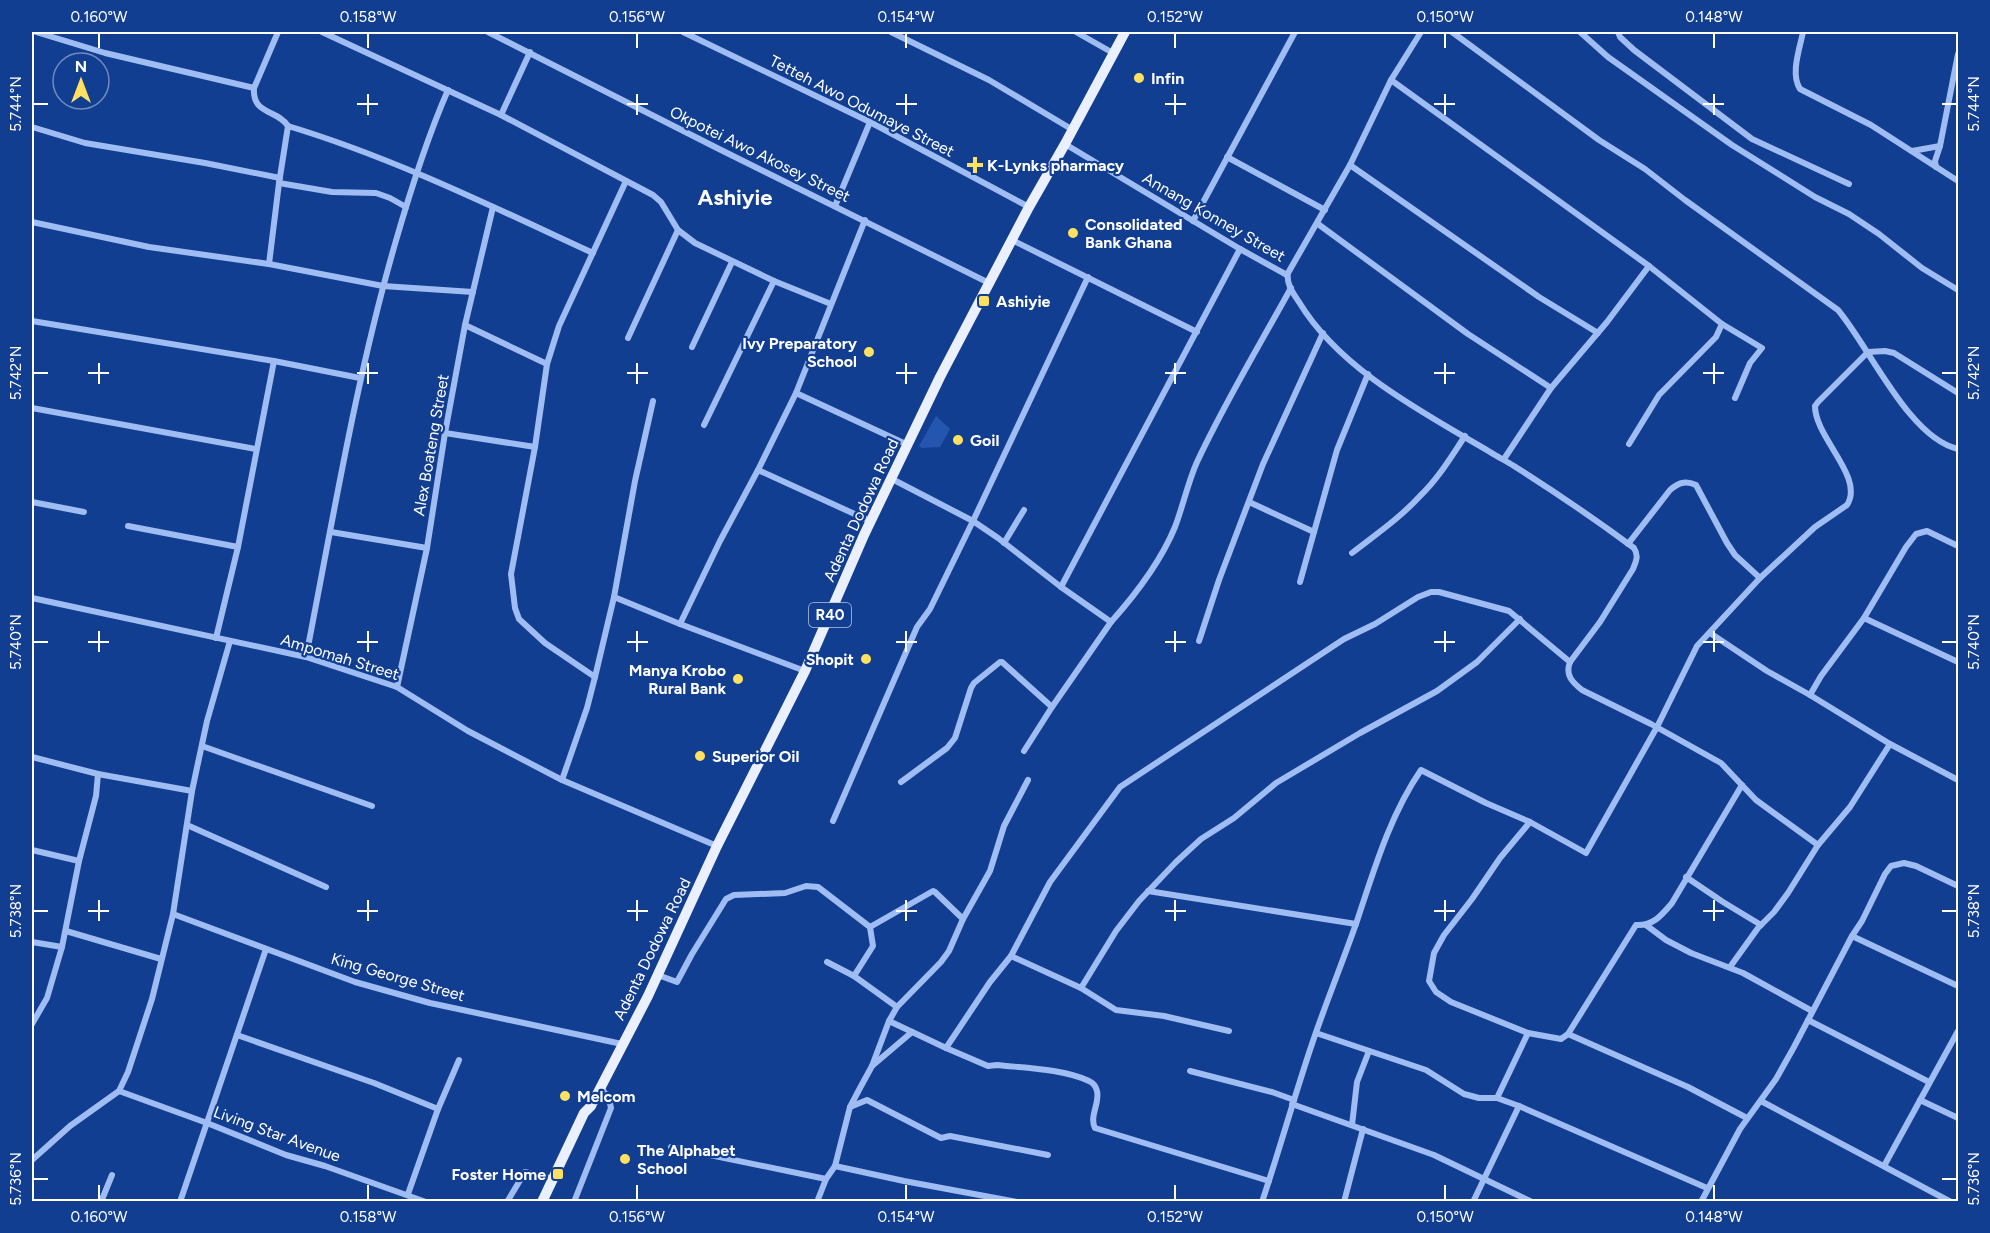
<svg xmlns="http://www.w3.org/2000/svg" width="1990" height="1233" viewBox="0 0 1990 1233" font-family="Figtree,sans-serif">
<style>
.green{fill:#2456b0}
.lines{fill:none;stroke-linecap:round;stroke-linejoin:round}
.minor{stroke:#9fbdf2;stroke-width:6}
.primary{stroke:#eaf0ff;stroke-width:10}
.ticks{fill:none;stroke:#fff;stroke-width:2}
.poi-dot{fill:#ffe060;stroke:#123e91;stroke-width:2}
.labels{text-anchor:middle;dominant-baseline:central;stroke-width:4.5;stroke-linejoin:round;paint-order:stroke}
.shield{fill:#123e91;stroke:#b8c5de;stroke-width:1.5}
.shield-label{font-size:15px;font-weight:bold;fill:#fff}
.poi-label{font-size:16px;font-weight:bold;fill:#fff;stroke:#123e91;text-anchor:start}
.street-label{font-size:16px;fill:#fff;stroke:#123e91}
.district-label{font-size:22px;font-weight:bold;fill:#fff;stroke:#123e91}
.neatline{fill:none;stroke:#fff;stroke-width:2}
.ticks-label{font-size:15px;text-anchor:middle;fill:#fff}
</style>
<rect width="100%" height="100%" fill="#123e91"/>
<!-- green -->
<polygon class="green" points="936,416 950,429 940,447 922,448 919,446"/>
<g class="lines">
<!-- minor -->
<g class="minor">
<polyline points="36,32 105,53 254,88"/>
<path d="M278 32 254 88C252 115 277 109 288 126"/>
<polyline points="322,32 501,115 653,195 661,202 678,230 695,243 774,281 831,304"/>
<polyline points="488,32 719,149 989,283"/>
<polyline points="683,32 870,122 1029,207"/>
<polyline points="891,32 989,80 1073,130"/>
<polyline points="1076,32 1113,53"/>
<path d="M1421 32 1391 80 1350 165 1288 273C1286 284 1293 293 1299 302 1340 370 1424 413 1490 452 1498 457 1506 461 1514 466 1555 492 1595 519 1634 548 1639 556 1636 561 1633 569L1600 622 1570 662C1565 675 1572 682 1582 690L1651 724 1721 763 1756 800 1818 845"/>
<path d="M1452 32 1599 140 1645 169 1685 200 1838 310C1870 348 1909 438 1958 449"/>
<polyline points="1580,32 1608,57 1732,145 1815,197 1849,214 1879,234 1922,268 1958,290"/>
<polyline points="1618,32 1620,37 1634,50 1752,139 1849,184"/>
<path d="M1803 32C1800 48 1790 74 1800 89L1871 125 1958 181"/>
<polyline points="1391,80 1649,266 1722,324 1762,348 1750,363 1735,398"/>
<polyline points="501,115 530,52"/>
<polyline points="32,127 85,143 205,163 280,178"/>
<polyline points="1065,144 1240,249 1287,275"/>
<polyline points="1912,151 1940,146"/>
<polyline points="1227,157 1325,210"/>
<polyline points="1350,165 1539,297 1598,333"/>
<polyline points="1936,167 1935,161 1940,146 1958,54"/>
<polyline points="279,183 332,192 376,193 390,198 406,207"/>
<polyline points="835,206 870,122"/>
<polyline points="1193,221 1295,32"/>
<polyline points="32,222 149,247 269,264 383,286 473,292"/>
<polyline points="1318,224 1468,334 1551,388"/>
<polyline points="1012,240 1197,332"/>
<path d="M269 264 279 183 288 126C394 158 493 207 593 253"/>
<polyline points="32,321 274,361 360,378"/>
<polyline points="465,325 547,364"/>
<polyline points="628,338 678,230"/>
<polyline points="692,347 732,262"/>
<polyline points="796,393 908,445"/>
<polyline points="32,408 256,449"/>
<polyline points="704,425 774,281"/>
<polyline points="445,433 535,447"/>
<polyline points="1629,444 1659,395 1716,337 1722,324"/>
<polyline points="1504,459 1551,388 1607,322 1649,266"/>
<polyline points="758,470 870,521"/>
<polyline points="892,479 973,521 998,538 1061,587 1240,249"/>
<polyline points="32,502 84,512"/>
<polyline points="1249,502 1314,532"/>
<polyline points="128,526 238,547"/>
<polyline points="331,532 427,548"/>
<polyline points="1004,543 1024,510"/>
<path d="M1628 544 1670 490C1678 483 1685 480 1696 485L1727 543 1735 555 1760 578"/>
<path d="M1352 553C1375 535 1400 518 1420 496 1438 479 1451 457 1465 436"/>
<polyline points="1300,582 1337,450 1368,374"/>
<path d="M1061 587 1111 622C1136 594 1161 561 1175 527 1183 506 1188 482 1197 462 1225 402 1259 346 1291 288"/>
<polyline points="614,597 680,624 805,671"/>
<polyline points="32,598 306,657 397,687 468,731 562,780 717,846"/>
<polyline points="1864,618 1958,662"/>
<polyline points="680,624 720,541 758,470 796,393 865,220"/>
<polyline points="1710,633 1767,671 1810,695 1890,744 1958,780"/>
<polyline points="216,638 238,547 274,361"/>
<polyline points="1199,641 1219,580 1263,464 1323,333"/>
<path d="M306 657C333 519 356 379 395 244 410 192 426 140 448 90"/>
<polyline points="595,677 545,643 519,619 515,608 511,574 535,447 547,364 559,326 626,181"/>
<polyline points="397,687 427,548 445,433 465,325 493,207"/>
<polyline points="1810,695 1821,676 1864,618 1906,547 1916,534 1927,531 1958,546"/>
<polyline points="202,746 372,806"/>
<polyline points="1024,751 1052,707 1111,622"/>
<polyline points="32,757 98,774 192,791"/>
<polyline points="562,780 587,708 595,677 614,597 635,481 653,401"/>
<polyline points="901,782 947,748 955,738 971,688 974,683 1000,662 1002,662 1052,707"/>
<polyline points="833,821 917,627 930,609 973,521 1088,277"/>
<polyline points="1530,822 1500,858 1472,899 1444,935 1434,953 1429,981 1436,992 1451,1002 1528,1033 1561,1039 1568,1034 1688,1087 1747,1118"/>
<polyline points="187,825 326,887"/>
<polyline points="32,850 79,861"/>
<polyline points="1686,877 1723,902 1761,925"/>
<polyline points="1148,891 1356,924"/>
<polyline points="173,914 355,982 430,1003 622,1044"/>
<polyline points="963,919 990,871 1004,826 1028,780"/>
<polyline points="1646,925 1666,940 1691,953 1743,973 1812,1011"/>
<polyline points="66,931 161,959"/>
<polyline points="1852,936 1958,986"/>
<polyline points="32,942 62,947"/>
<polyline points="1011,956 1081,988 1116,1010 1164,1016 1229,1031"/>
<polyline points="827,962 854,976 897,1007"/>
<polyline points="1730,967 1758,928 1774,912 1788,893 1818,845 1850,807 1890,744"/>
<polyline points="658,975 677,982 692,954 726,899 734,895 785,893 806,886 818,887 870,927"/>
<polyline points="854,976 873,946 870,927 933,891 935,892 963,919 949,951 941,962 897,1007 889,1021 872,1066"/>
<polyline points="1081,988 1116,931 1139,901 1176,862 1201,839 1234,818 1276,783 1360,733 1437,691 1477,662 1520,619"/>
<polyline points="1808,1020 1929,1082"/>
<path d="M889 1021 946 1048 988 1066 997 1065C1025 1068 1064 1069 1089 1081 1094 1083 1096 1087 1097 1091 1100 1103 1089 1117 1095 1128L1269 1181"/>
<polyline points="32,1024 47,998 62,947 79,861 96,796 98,774"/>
<polyline points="1316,1033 1426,1070 1464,1094 1479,1098 1497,1098"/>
<polyline points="1528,1033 1497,1098 1519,1106 1707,1188"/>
<path d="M1568 1034 1636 925C1653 926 1661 916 1672 903L1742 785"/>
<polyline points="237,1035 374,1083 438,1109"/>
<polyline points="946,1048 990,982 1011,956 1050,882 1120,787 1344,639 1375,624 1418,597 1431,592 1439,592 1509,611 1570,662"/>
<polyline points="1190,1071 1272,1092 1294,1100"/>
<polyline points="119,1091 207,1123 286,1155 325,1166 426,1202"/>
<polyline points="1920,1100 1958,1118"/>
<polyline points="1761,1101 1951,1202"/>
<polyline points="1292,1104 1434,1155 1532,1202"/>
<polyline points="850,1107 867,1100 941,1138 950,1136 1048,1155"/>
<polyline points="1352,1125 1357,1082 1369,1051"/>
<polyline points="671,1147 826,1179"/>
<polyline points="32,1160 70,1126 119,1091 128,1072 152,999 173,914 192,791 207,721 230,641"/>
<polyline points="835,1166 904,1181 1017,1202"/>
<polyline points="1884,1166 1958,1031"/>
<polyline points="408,1194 438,1109 459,1060"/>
<polyline points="101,1202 112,1175"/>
<polyline points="180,1202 266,949"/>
<polyline points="507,1202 525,1172 553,1179"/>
<polyline points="574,1202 611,1108 609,1099 600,1086"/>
<polyline points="817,1202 826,1179 835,1166 850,1107 860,1088 872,1066 912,1032"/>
<path d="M1262 1202C1280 1148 1295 1094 1313 1041 1327 1000 1343 961 1357 921 1374 870 1390 815 1421 770L1486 803 1530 822 1586 853 1657 727 1697 646 1760 578 1815 527 1847 505C1865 477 1815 438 1815 406L1818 402 1868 352 1885 351 1894 353 1958 393"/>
<polyline points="1344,1202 1363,1129"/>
<polyline points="1473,1202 1519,1106"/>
<polyline points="1701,1202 1740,1129 1776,1079 1794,1047 1852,936 1862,921 1885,874 1891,866 1904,863 1916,866 1958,886"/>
</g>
<!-- primary -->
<polyline class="primary" points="542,1202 584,1113 591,1106 648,996 717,846 805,671 864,535 940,377 1029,207 1065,144 1125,32"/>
</g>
<!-- ticks -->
<path class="ticks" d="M99 33V48M368 33V48M637 33V48M906 33V48M1175 33V48M1445 33V48M1714 33V48M368 94V115M637 94V115M906 94V115M1175 94V115M1445 94V115M1714 94V115M33 104H48M357 104H378M627 104H648M896 104H917M1165 104H1186M1434 104H1455M1703 104H1724M1942 104H1957M99 363V384M368 363V384M637 363V384M906 363V384M1175 363V384M1445 363V384M1714 363V384M33 373H48M88 373H109M357 373H378M627 373H648M896 373H917M1165 373H1186M1434 373H1455M1703 373H1724M1942 373H1957M99 631V652M368 631V652M637 631V652M906 631V652M1175 631V652M1445 631V652M1714 631V652M33 642H48M88 642H109M357 642H378M627 642H648M896 642H917M1165 642H1186M1434 642H1455M1703 642H1724M1942 642H1957M99 900V921M368 900V921M637 900V921M906 900V921M1175 900V921M1445 900V921M1714 900V921M33 911H48M88 911H109M357 911H378M627 911H648M896 911H917M1165 911H1186M1434 911H1455M1703 911H1724M1942 911H1957M33 1179H48M1942 1179H1957M99 1185V1200M368 1185V1200M637 1185V1200M906 1185V1200M1175 1185V1200M1445 1185V1200M1714 1185V1200"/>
<!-- markers -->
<g class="poi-dot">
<circle cx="1139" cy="78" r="6"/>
<path d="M972 156h6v6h6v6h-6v6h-6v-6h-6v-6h6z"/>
<circle cx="1073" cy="233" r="6"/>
<rect x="978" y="295" width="12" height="12" rx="3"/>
<circle cx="869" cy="352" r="6"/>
<circle cx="958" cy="440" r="6"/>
<circle cx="866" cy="659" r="6"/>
<circle cx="738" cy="679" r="6"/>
<circle cx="700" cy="756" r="6"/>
<circle cx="565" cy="1096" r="6"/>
<circle cx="625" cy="1159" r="6"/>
<rect x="552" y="1168" width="12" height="12" rx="3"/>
</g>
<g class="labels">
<!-- shield labels -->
<rect class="shield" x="809" y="603" width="42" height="24" rx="4.5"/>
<g class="shield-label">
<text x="830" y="615">R40</text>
</g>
<!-- poi labels -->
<g class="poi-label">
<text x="1151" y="78">Infin</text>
<text x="987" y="165">K-Lynks pharmacy</text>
<text x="1085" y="224">Consolidated<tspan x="1085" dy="18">Bank Ghana</tspan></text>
<text x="996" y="301">Ashiyie</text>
<text x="857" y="343" text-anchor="end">Ivy Preparatory<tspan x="857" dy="18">School</tspan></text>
<text x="970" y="440">Goil</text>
<text x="854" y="659" text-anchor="end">Shopit</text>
<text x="726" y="670" text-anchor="end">Manya Krobo<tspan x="726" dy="18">Rural Bank</tspan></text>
<text x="712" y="756">Superior Oil</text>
<text x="577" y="1096">Melcom</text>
<text x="637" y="1150">The Alphabet<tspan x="637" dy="18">School</tspan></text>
<text x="546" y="1174" text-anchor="end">Foster Home</text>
</g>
<!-- street labels -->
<g class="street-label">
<text transform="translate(862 106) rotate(27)">Tetteh Awo Odumaye Street</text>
<text transform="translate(760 154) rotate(26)">Okpotei Awo Akosey Street</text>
<text transform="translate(1214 217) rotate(30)">Annang Konney Street</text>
<text transform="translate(431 445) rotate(-80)">Alex Boateng Street</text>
<text transform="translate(861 510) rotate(-65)">Adenta Dodowa Road</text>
<text transform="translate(340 657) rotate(17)">Ampomah Street</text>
<text transform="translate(652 949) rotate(-64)">Adenta Dodowa Road</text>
<text transform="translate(398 977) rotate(16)">King George Street</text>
<text transform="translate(277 1134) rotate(20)">Living Star Avenue</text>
</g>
<!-- district labels -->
<g class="district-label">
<text x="735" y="197">Ashiyie</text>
</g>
</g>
<!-- border -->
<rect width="1990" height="1233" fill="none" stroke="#123e91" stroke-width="66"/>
<!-- north arrow -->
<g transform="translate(81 81)"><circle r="28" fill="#123e91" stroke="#718bbd" stroke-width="1.5"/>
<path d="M0-4.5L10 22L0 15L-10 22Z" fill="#ffe060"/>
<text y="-9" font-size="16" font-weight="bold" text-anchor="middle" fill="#ffffff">N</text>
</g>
<rect x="33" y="33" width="1924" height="1167" class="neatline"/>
<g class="ticks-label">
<text x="99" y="22">0.160°W</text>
<text x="368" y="22">0.158°W</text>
<text x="637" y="22">0.156°W</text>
<text x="906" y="22">0.154°W</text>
<text x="1175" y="22">0.152°W</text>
<text x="1445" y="22">0.150°W</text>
<text x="1714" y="22">0.148°W</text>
<text transform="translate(16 104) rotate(-90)" y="5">5.744°N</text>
<text transform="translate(1974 104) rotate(-90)" y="5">5.744°N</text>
<text transform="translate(16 373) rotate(-90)" y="5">5.742°N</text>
<text transform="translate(1974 373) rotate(-90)" y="5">5.742°N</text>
<text transform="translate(16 642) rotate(-90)" y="5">5.740°N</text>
<text transform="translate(1974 642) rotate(-90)" y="5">5.740°N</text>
<text transform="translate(16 911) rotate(-90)" y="5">5.738°N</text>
<text transform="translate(1974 911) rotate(-90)" y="5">5.738°N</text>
<text transform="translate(16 1179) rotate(-90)" y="5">5.736°N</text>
<text transform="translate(1974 1179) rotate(-90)" y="5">5.736°N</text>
<text x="99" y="1222">0.160°W</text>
<text x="368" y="1222">0.158°W</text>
<text x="637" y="1222">0.156°W</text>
<text x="906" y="1222">0.154°W</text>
<text x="1175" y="1222">0.152°W</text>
<text x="1445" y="1222">0.150°W</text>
<text x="1714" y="1222">0.148°W</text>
</g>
</svg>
